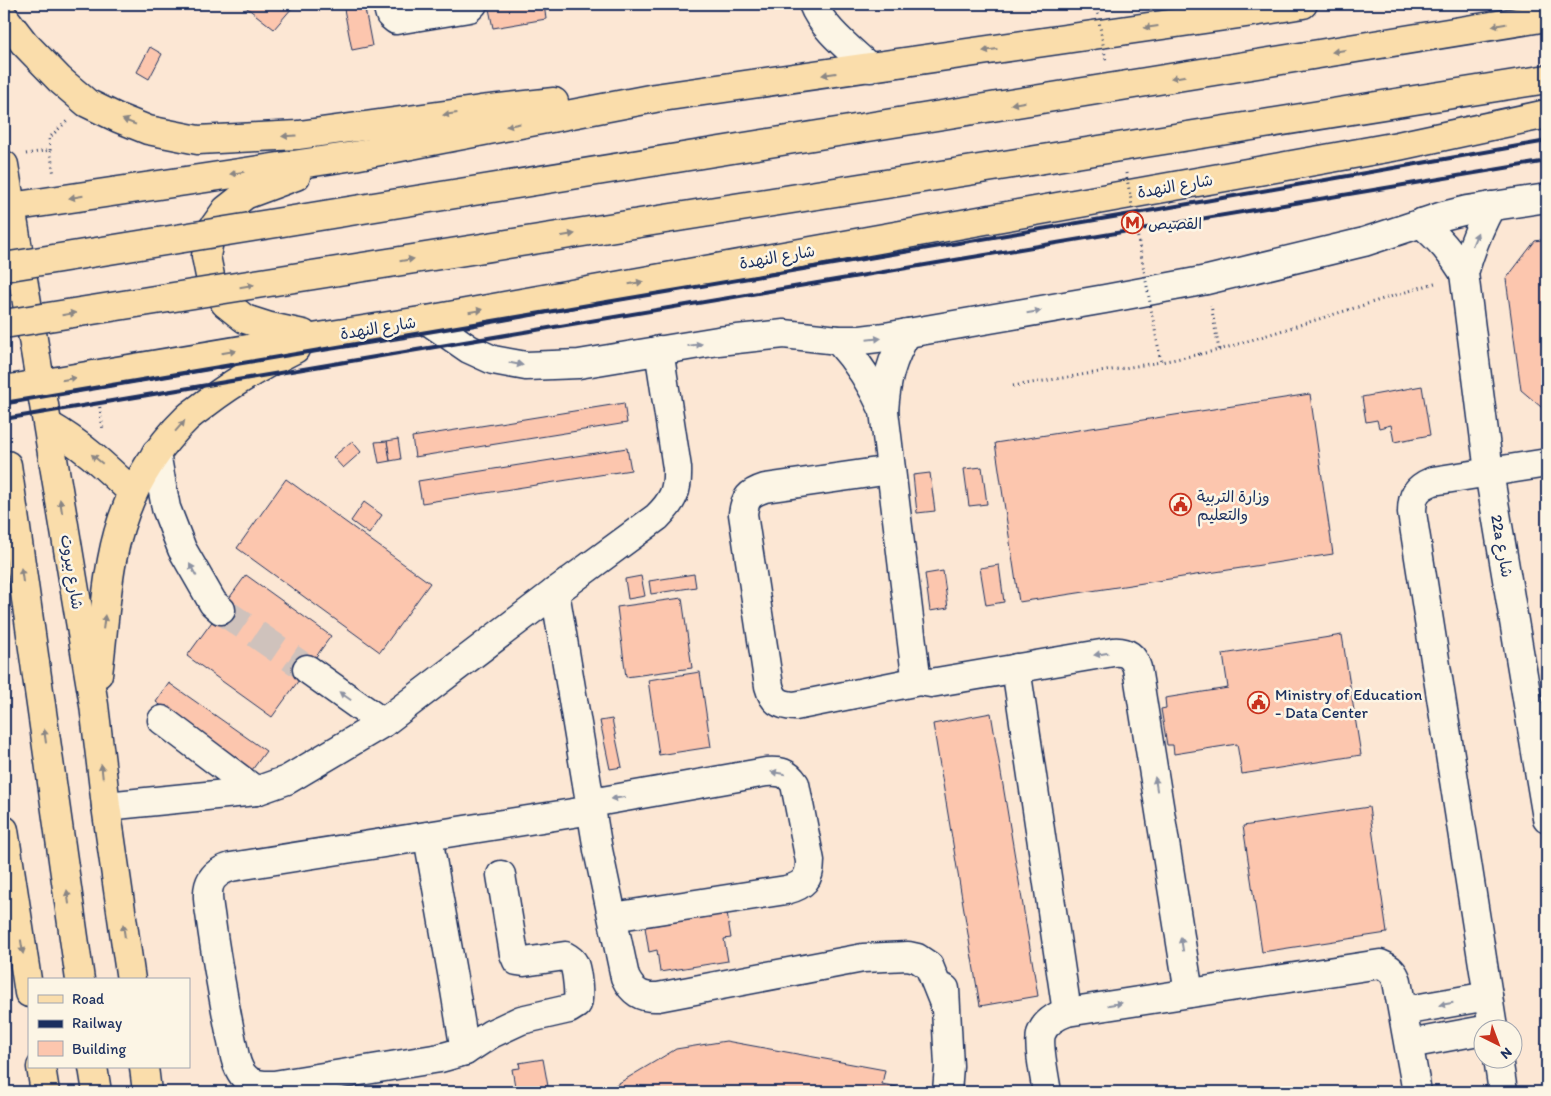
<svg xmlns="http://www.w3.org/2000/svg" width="1551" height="1096" viewBox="0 0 1551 1096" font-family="Itim,'Playpen Sans Arabic',sans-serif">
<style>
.building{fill:#fcc6ae;stroke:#1b2f5e}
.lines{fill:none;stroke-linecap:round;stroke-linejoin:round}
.minor-tunnel{stroke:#cfc2bc;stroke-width:28;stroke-dasharray:28 14;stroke-linecap:butt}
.minor-casing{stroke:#1b2f5e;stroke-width:31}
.major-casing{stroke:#1b2f5e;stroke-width:31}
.path{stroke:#1b2f5e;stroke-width:3;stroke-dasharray:1 4;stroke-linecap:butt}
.minor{stroke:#fcf5e5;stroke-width:28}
.major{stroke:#faddab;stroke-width:28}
.rail{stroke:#1b2f5e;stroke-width:4}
.major-bridge-casing{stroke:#1b2f5e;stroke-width:31;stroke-linecap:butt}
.path-bridge{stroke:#1b2f5e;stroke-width:3;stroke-dasharray:1 4;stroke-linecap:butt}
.major-bridge{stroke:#faddab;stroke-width:28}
.oneway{fill:#8a8684}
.oneway2{fill:#8c92a2}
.labels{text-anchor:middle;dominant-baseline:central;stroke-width:5;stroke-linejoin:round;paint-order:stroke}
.street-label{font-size:16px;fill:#1b2f5e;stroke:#fcf5e5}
.poi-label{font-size:16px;fill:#1b2f5e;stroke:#fcf5e5;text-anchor:start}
</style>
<rect width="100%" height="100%" fill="#fce7d4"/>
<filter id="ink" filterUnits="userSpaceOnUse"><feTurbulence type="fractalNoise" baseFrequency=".02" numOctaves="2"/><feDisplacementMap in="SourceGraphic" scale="10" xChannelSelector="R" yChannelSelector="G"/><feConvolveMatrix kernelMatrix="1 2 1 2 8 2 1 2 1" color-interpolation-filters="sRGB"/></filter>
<g filter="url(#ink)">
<!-- building -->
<g class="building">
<polygon points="242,4 323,4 323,5 292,8 274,29"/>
<polygon points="343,4 364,4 372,46 352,50"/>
<polygon points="488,4 544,4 546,19 493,28"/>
<polygon points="589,4 602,4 602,7 590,9"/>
<polygon points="150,47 162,54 149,79 137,72"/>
<polygon points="1547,239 1547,412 1521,390 1506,279 1535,241"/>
<polygon points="1422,386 1430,435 1394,442 1391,425 1379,428 1377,420 1366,422 1362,397"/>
<polygon points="1310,394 1333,554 1019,602 995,443"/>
<polygon points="624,403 627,423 415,457 412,437"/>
<polygon points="398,439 401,459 390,461 387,441"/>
<polygon points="352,441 361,452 343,468 333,457"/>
<polygon points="387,441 390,461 379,463 375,442"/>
<polygon points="627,448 631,470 422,503 418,481"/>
<polygon points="982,467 987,504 969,506 964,469"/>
<polygon points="930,473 935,511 917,513 913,475"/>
<polygon points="286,479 430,583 380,652 237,548"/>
<polygon points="364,502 382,515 369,534 351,521"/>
<polygon points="999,565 1004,602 986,605 980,568"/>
<polygon points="943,571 948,608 930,611 925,574"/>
<polygon points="694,574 696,587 651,594 649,581"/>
<polygon points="246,575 331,636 272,717 187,656"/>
<polygon points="641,576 645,596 628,599 625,579"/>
<polygon points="682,598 692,668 626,677 617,607"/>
<polygon points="1342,635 1361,755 1242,774 1237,744 1174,754 1173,745 1167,745 1161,709 1166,708 1165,698 1228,688 1223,654"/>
<polygon points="700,672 711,747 659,755 648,680"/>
<polygon points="169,683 266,751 252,770 156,702"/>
<polygon points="991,713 1038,996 980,1006 933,724"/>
<polygon points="612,719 622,767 610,769 600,721"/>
<polygon points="1369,807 1387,933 1262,952 1243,826"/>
<polygon points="727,913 731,938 724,939 728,961 660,972 657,950 649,952 645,927"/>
<polygon points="726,1041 885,1070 882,1084 897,1087 896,1092 604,1092 676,1049"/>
<polygon points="543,1059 549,1092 516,1092 512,1069 520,1068 519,1063"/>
</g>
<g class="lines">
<!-- minor-tunnel -->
<polyline class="minor-tunnel" points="221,610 307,669"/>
<defs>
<g id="minor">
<polyline points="387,4 390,15 396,20 463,9 469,8 473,4"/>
<path d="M813 4C822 28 851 50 870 68"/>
<path d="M1491 206C1479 228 1471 249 1464 273L1489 472 1547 818"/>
<path d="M1421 223C1439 239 1451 252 1464 273"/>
<polyline points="427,320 469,349 493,360 526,366 579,364 718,341 784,334 838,340 861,340 885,337 1105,299 1207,280 1364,242 1443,216 1467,210 1547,198"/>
<path d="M907 333C891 360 886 381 884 411L916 676 919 681 931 683 1113 652C1126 651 1133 655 1137 668L1189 993"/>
<path d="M838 340C857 361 872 384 884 411"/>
<polyline points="156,453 166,508 182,549 213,603 221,610"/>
<path d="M891 470 765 488C749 493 745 498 743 514L769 686C773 701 779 705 795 706L919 681"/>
<path d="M555 592 598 850 625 977C632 992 641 998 658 997L863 958 908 956 917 958 929 966 945 1006"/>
<polyline points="1016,668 1067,1012"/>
<polyline points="307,669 383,723"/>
<polyline points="162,720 256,791"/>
<path d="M591 803 766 772C781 771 787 772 795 784L810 861C810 879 803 886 786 890L613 917"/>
<path d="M106 806 256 791 287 780 383 723 555 592 657 517C673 501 678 491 677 468L659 350"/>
<polyline points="428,837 454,984 465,1051"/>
<path d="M501 875 514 954 517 961 524 962 565 956C569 958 572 960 574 964 577 972 580 997 577 1004L569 1009 521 1020 491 1034 465 1051 440 1058 274 1085C251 1086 241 1080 235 1057 226 1012 217 966 211 921 210 910 206 897 209 886 212 875 221 870 231 867L592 810"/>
<polyline points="945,989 949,1066 947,1092"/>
<polyline points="1403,1011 1488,996"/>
<path d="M1493 1028 1412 513C1412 495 1416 488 1433 481L1547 463"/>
<polyline points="1409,1044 1484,1030"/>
<polyline points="1498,1058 1503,1092"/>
<path d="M1047 1092C1045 1080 1038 1045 1041 1034 1045 1022 1056 1016 1067 1012L1380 964C1390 968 1394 972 1397 981L1417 1092"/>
</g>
<g id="major">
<polyline points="4,17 24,43 60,80 87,103 118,118 148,130 198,140 299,135 481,110 554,102"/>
<polyline points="4,165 94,705 106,806 131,980"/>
<polyline points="296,176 245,195 226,210 211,231 206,256 211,281 225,303 245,319 270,327 303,334"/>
<polyline points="4,208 354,156 655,98 1253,12 1303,4"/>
<polyline points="4,390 319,337 427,320 1398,146 1547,114"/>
<path d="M48 425C80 443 106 467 132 492"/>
<polyline points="7,465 80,980"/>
<path d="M98 674C103 636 105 597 112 560 122 505 146 458 187 418 192 413 199 409 205 404 233 382 263 365 295 349"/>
<polyline points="4,830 29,993"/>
<polyline points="41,1067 45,1092"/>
<polyline points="93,1067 97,1092"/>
<polyline points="144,1067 147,1092"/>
</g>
</defs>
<!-- minor casing -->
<use href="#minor" class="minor-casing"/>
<!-- major casing -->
<use href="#major" class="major-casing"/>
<!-- path -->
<g class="path">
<polyline points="50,150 49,138 67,121"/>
<polyline points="26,154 50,150 54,175"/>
<polyline points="1219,350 1438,282"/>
<polyline points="1200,354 1219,350 1211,305"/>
<polyline points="1013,386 1161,362"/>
<polyline points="99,402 103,430"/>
</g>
<!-- minor -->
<use href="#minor" class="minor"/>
<!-- major -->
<use href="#major" class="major"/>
<!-- rail -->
<g class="rail">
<polyline points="4,403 1131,214 1547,141"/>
<polyline points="4,419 1547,161"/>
</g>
<defs>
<g id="major-bridge">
<polyline points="4,267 1547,17"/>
<polyline points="4,324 1547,79"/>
</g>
</defs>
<!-- major-bridge casing -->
<use href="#major-bridge" class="major-bridge-casing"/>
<!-- path-bridge -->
<g class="path-bridge">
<polyline points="1096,4 1106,61"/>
<polyline points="1126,173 1161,362 1200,354"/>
</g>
<!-- major-bridge -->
<use href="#major-bridge" class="major-bridge"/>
</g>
<!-- one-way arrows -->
<defs><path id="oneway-solid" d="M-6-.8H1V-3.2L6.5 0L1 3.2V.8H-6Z" transform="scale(1.25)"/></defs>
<g class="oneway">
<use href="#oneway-solid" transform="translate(1499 25) rotate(171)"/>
<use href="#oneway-solid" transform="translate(1151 27) rotate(172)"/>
<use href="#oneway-solid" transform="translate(990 50) rotate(172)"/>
<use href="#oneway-solid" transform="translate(1339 51) rotate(171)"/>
<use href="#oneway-solid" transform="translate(829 74) rotate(172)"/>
<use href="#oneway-solid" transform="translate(1178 77) rotate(171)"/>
<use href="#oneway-solid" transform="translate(1018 103) rotate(171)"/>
<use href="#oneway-solid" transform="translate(450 114) rotate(172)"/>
<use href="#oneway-solid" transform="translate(129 122) rotate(-159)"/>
<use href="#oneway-solid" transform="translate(513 125) rotate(169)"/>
<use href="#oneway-solid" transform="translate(289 136) rotate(176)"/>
<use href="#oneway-solid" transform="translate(237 173) rotate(171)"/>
<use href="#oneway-solid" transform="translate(76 197) rotate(171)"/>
<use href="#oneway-solid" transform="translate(568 235) rotate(-9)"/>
<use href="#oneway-solid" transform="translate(407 260) rotate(-9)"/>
<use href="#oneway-solid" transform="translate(636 283) rotate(-10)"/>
<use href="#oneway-solid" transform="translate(247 286) rotate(-9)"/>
<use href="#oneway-solid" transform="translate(476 311) rotate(-10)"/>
<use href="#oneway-solid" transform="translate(69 314) rotate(-9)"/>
<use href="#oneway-solid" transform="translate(229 352) rotate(-10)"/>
<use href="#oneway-solid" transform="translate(69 379) rotate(-10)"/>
<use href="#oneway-solid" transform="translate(180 426) rotate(-49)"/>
<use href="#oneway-solid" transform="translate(97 459) rotate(-140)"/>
<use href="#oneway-solid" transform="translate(61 506) rotate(-99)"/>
<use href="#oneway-solid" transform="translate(22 575) rotate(-98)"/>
<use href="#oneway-solid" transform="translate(104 622) rotate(-83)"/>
<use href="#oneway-solid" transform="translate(45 736) rotate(-98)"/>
<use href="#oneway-solid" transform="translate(102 771) rotate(-96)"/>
<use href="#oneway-solid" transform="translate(68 897) rotate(-98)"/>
<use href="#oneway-solid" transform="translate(124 931) rotate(-98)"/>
<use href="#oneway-solid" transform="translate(22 947) rotate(81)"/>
</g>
<g class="oneway2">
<use href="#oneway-solid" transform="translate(1475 239) rotate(-68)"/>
<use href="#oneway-solid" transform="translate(1034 312) rotate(-10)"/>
<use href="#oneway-solid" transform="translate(874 339) rotate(-6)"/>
<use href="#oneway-solid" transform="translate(695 345) rotate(-8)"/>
<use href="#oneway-solid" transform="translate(516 364) rotate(11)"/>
<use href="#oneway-solid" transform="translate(193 570) rotate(-119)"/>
<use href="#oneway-solid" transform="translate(1101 654) rotate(171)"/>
<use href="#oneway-solid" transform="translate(345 696) rotate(-145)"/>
<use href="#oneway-solid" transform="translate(778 773) rotate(-171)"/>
<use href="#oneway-solid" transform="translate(1156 784) rotate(-99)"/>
<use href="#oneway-solid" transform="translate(618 798) rotate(170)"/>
<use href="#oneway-solid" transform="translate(1182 944) rotate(-99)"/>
<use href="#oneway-solid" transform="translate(1115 1004) rotate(-9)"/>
<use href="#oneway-solid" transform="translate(1446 1004) rotate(170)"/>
</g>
</g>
<!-- icons -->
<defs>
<symbol id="metro-ring" viewBox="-11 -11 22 22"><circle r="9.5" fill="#fcf5e5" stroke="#c8321e" stroke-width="1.5"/><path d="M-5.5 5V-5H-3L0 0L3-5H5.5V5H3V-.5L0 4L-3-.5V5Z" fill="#c8321e"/></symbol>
<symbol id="civic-ring" viewBox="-11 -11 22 22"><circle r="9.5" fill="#fcf5e5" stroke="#c8321e" stroke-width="1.5"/><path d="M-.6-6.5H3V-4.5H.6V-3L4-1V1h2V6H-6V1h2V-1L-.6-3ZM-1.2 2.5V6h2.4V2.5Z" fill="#c8321e"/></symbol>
</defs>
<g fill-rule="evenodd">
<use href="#metro-ring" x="1120" y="210" width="25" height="25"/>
<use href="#civic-ring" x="1168" y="492" width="25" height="25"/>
<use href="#civic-ring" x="1246" y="690" width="25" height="25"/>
</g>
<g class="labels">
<!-- street labels -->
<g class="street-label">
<text transform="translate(1175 186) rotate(-10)">شارع النهدة</text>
<text transform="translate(777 257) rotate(-10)">شارع النهدة</text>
<text transform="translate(378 328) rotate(-9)">شارع النهدة</text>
<text transform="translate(1502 546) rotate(80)">22a شارع</text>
<text transform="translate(72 572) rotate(81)">شارع بيروت</text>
</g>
<!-- poi labels -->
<g class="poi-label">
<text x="1148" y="223">القصيص</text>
<text x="1197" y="496">وزارة التربية<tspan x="1197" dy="18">والتعليم</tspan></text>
<text x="1275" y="694">Ministry of Education<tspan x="1275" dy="18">- Data Center</tspan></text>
</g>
</g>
<!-- margin -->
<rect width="1551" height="1096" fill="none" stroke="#fcf5e5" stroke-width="20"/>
<rect x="10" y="10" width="1531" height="1076" fill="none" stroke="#1b2f5e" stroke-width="2" filter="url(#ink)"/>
<!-- legend -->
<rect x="28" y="978" width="162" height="90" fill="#fcf5e5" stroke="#a2a6af"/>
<rect x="38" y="995" width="25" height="8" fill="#faddab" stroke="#a2a6af"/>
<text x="72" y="1004" font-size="15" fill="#1b2f5e">Road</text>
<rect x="38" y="1020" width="25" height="8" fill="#1b2f5e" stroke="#a2a6af"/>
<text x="72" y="1028" font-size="15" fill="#1b2f5e">Railway</text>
<rect x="38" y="1041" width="25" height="15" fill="#fcc6ae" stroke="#a2a6af"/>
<text x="72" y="1054" font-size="15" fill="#1b2f5e">Building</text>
<!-- north arrow -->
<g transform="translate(1498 1044) rotate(138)"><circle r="24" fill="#fcf5e5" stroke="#a2a6af"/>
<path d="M0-4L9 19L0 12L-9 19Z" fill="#c8321e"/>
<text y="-8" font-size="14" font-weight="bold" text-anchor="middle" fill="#1b2f5e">N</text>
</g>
</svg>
